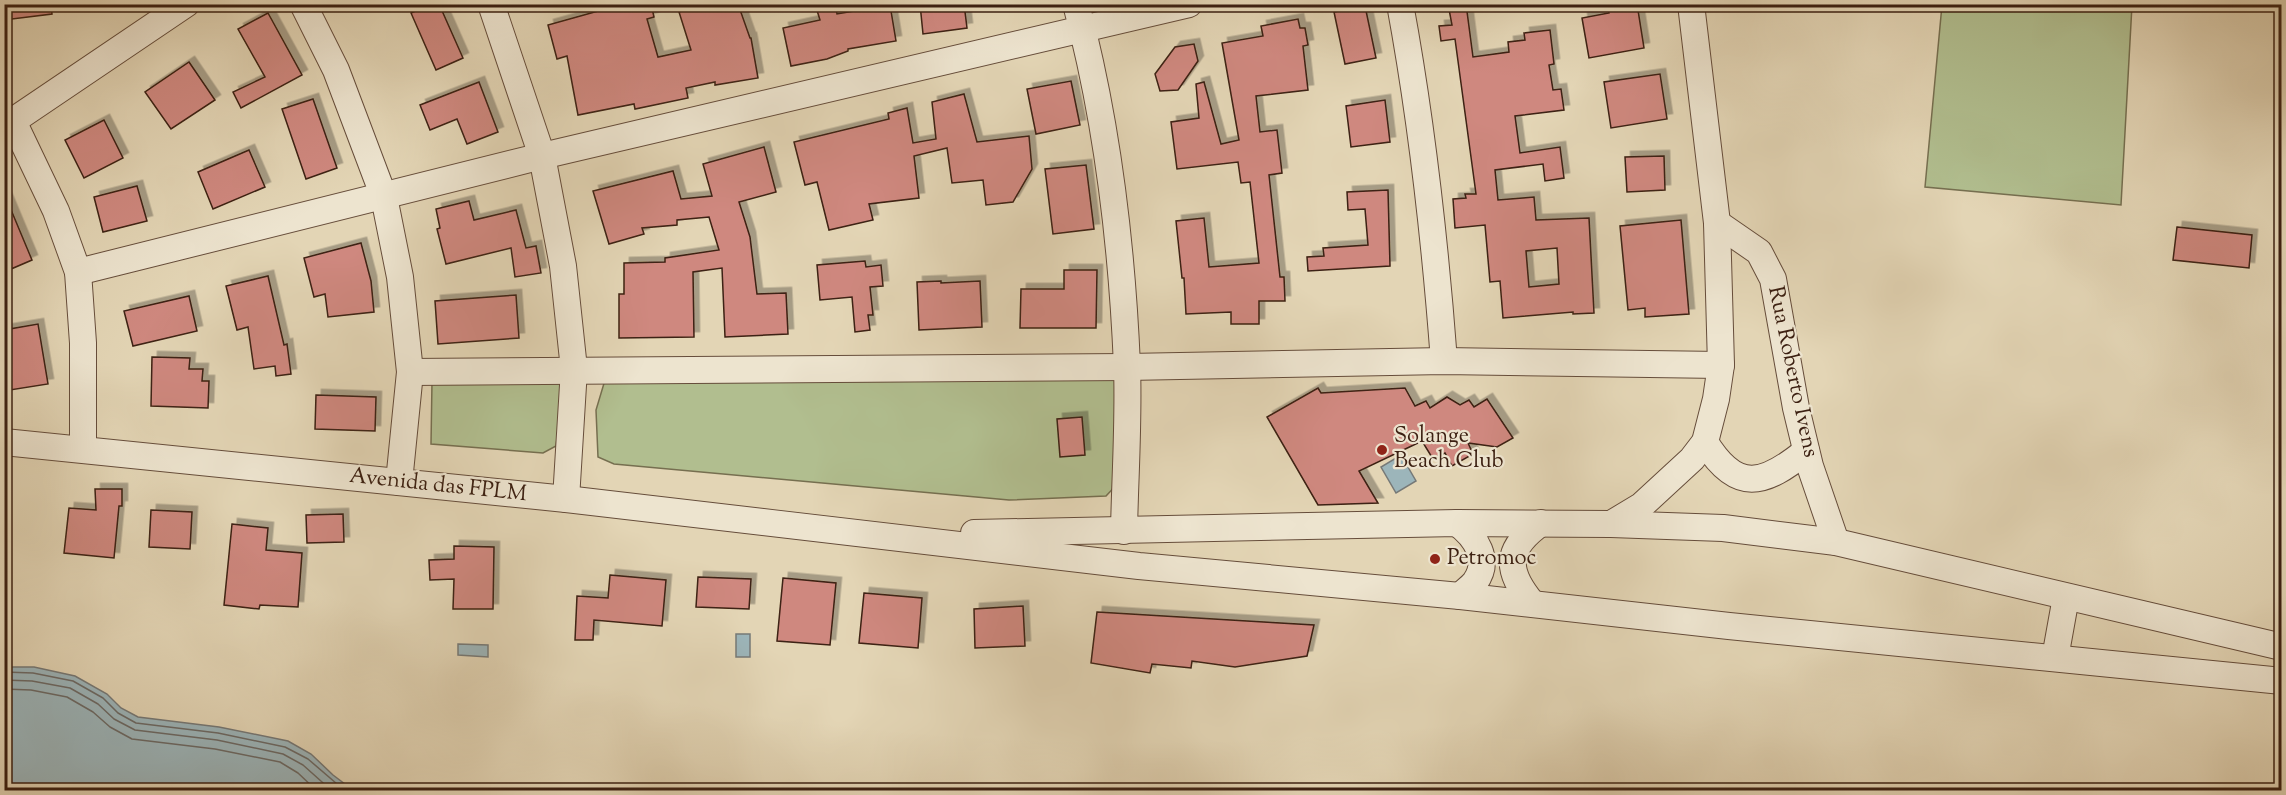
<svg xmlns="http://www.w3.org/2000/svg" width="2286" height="795" viewBox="0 0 2286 795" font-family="'Sorts Mill Goudy',serif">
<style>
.green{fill:#b1be8f;stroke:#766f50;stroke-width:1.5}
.water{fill:#9cb5ba;stroke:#767977;stroke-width:1.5}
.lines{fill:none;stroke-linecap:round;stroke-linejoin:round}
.shore{stroke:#6c6a66;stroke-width:1.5}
.building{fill:#cf887f;stroke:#3c2012;stroke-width:1.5;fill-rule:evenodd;filter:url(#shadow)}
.minor-casing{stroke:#664d3b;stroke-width:28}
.minor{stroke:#ede4cf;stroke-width:26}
.poi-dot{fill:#8f2418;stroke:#ede4cf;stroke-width:2}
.labels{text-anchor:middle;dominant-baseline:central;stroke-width:4.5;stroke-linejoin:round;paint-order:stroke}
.street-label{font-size:22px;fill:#3c2012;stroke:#ede4cf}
.poi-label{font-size:22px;fill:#3c2012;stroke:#ede4cf;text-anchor:start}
</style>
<defs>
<filter id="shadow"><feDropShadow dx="5.5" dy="-5.5" stdDeviation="0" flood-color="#0004"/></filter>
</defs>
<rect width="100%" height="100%" fill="#e3d5b5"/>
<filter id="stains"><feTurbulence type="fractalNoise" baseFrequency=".00333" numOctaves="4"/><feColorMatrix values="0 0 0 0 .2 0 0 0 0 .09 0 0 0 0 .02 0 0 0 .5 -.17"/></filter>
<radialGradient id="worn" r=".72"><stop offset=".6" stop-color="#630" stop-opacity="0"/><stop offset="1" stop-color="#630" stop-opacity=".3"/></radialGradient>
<!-- green -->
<g class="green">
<polygon points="1942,5 2132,5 2121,205 1925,187"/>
<polygon points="1114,372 1124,388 1122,479 1106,496 1009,500 614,464 598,457 596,410 605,380"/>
<polygon points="557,376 563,391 556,446 543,453 431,444 432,382"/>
</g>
<!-- water -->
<g class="water">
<polygon points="1401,455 1416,481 1396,493 1381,467"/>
<rect x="736" y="634" width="14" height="23"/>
<polygon points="458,644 488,645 488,657 458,655"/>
<polygon points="5,667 34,667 75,676 107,694 121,708 138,717 219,727 288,741 311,754 333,775 349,787 373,790 493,787 534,790 5,790"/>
</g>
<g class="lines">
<!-- shore -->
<g class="shore">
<polyline points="4,672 33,673 73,681 103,698 118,713 136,723 218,733 285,747 308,759 344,790"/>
<polyline points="4,680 32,681 70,688 98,704 114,719 135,730 217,740 283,754 303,765 331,790"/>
<polyline points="4,689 31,690 67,697 93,712 110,727 132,739 215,749 280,762 298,773 316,790"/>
</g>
</g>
<!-- building -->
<g class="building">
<polygon points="4,4 51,4 52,14 4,20"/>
<polygon points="431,4 439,4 463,58 436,70 411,13"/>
<polygon points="601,4 651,4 654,17 647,19 658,57 691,50 679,12 701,4 738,4 750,38 751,38 758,78 715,85 715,82 686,88 688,98 635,109 634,104 578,115 567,56 557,59 548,25 602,10"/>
<polygon points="815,4 835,4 837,14 890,5 896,41 848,49 848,51 827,59 791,66 783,28 820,20"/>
<polygon points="920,4 964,4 967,28 923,34"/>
<path d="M1448 4H1466L1473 57 1509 52 1508 42 1525 40 1524 33 1550 30 1554 64 1549 65 1553 90 1561 89 1564 110 1515 116 1520 153 1560 147 1564 178 1545 181 1543 164 1495 170 1498 200 1534 197 1536 220 1589 218 1594 313 1573 314V312L1503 318 1500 281 1490 282 1485 225 1455 228 1453 199 1466 198 1465 194H1476L1455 39 1441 41 1439 26 1452 25ZM1557 248 1559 284 1529 287 1526 251Z"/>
<polygon points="1607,4 1637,4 1644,48 1589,58 1582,18 1609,13"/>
<polygon points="1365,6 1376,58 1345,64 1334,12"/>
<polygon points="268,13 302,75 241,108 233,92 265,77 238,29"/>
<polygon points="1298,19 1300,28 1305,28 1308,45 1303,46 1308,90 1256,96 1260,132 1277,130 1282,173 1269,175 1280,277 1284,277 1285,301 1259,301 1259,324 1231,324 1231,312 1186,314 1184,278 1182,278 1176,221 1204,218 1209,267 1259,263 1250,182 1241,183 1238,162 1177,169 1171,122 1199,118 1196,84 1204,82 1221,144 1239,140 1222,43 1263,36 1261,26"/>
<polygon points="1194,44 1198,61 1178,90 1160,91 1155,74 1175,47"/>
<polygon points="189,62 215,100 171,129 145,92"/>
<polygon points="1660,74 1667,119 1611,128 1604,82"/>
<polygon points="1071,81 1080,125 1036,134 1027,89"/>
<polygon points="479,82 498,132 467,144 457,119 430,130 420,105"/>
<polygon points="964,94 977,142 1029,136 1032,169 1013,202 986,205 983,180 952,183 947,148 914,156 919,198 869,204 873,220 829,230 817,182 805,185 794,142 889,119 888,113 907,108 913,143 936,139 932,102"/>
<polygon points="313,99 337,168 306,179 282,109"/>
<polygon points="1385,100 1390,142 1351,147 1346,106"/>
<polygon points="104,120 123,158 84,178 65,140"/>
<polygon points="764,147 776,192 739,202 750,237 757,294 786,293 788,334 725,337 722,268 693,272 694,337 619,338 619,294 624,294 624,263 665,262 665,258 719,250 709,217 677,220 677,225 642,228 644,234 609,244 593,191 673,171 681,199 712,196 703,164"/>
<polygon points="249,150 265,187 213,209 198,172"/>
<polygon points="1664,156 1665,190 1627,192 1625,157"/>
<polygon points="1086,165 1094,229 1053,234 1045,169"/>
<polygon points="137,186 147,221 103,232 94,197"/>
<polygon points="1388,190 1390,266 1308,271 1307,257 1324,256 1323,248 1368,245 1365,209 1348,210 1347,192"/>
<polygon points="4,193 32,260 4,272"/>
<polygon points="469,201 474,220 516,210 526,248 536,246 541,273 515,277 511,248 446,264 437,229 440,228 436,209"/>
<polygon points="1681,220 1689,314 1645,317 1645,308 1628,310 1620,226"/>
<polygon points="2177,227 2252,235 2249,268 2173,260"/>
<polygon points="361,243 371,281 374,312 328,317 325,294 314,297 304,258"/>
<polygon points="865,261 866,267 881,265 883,286 870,287 873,315 868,315 870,330 855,332 852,297 820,300 817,265"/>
<polygon points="1064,270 1097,270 1096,328 1020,328 1021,289 1064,289"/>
<polygon points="268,276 284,345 287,344 291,374 276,376 275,366 254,369 248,327 237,330 226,286"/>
<polygon points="941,281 941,283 980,281 982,327 919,330 917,282"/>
<polygon points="516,295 519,338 438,344 435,301"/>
<polygon points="189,296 197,331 133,346 124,311"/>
<polygon points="38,324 48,384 10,390 4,357 4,330"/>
<polygon points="152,357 190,358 189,369 203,369 202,381 209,381 208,408 151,406"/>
<polygon points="1318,388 1321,393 1405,388 1415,406 1426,401 1430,408 1447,397 1460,405 1469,400 1474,407 1487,399 1513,438 1497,447 1468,443 1473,454 1452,466 1445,453 1433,459 1422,441 1359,471 1378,503 1318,505 1267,417"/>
<polygon points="316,395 376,397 375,431 315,429"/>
<polygon points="1082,417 1085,455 1060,457 1057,419"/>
<polygon points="95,489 122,489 122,506 119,506 114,558 64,553 69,508 96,510"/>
<polygon points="151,510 192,512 190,549 149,547"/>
<polygon points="343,514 344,542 307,543 306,515"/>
<polygon points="232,524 268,528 266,550 302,553 298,607 260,605 259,609 224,605"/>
<polygon points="454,546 494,547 493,609 453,609 454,579 430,580 429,560 454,559"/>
<polygon points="610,575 666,580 662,626 594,620 593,640 575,640 577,596 608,598"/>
<polygon points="698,577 751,579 749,609 696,607"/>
<polygon points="783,578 836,583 830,645 777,641"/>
<polygon points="864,593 922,598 918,648 859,643"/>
<polygon points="1023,606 1025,646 975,648 974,609"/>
<polygon points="1097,612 1314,625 1307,656 1235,667 1192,661 1191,668 1152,664 1150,673 1091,663"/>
</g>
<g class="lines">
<defs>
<g id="minor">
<polyline points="303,4 336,70 384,197 400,277 410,372 399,482"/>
<polyline points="491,4 542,156 563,266 574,369 566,499"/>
<path d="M1076 4C1107 120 1122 247 1127 366 1129 421 1125 476 1124 531"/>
<path d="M1400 4C1422 123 1435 241 1444 361"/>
<polyline points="13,121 56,211 78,272 83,343 83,449"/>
<polyline points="4,127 186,4"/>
<polyline points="1717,223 1759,252 1773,279 1796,408 1810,466 1836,542"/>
<polyline points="78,272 542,156 1189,4"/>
<polyline points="410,372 1127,367 1444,361 1721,365"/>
<polyline points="4,442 566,499 1139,566 1460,596 1729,626 2282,681"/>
<path d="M1705 442C1737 494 1764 485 1806 451"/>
<path d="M1457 523C1476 537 1491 560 1475 582 1471 587 1464 592 1460 596"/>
<polyline points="1611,524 1641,506 1692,459 1705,442 1716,399 1721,365 1717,223 1691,4"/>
<polyline points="974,533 1457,523 1611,524 1723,528 1836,542 2282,647"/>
<path d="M1532 603C1505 570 1505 549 1541 523"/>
<polyline points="2055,658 2066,597"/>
</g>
</defs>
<!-- minor casing -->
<use href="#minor" class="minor-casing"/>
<!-- minor -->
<use href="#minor" class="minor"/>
</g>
<!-- markers -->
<g class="poi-dot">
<circle cx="1382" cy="450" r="6"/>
<circle cx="1435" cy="559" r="6"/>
</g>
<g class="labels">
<!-- street labels -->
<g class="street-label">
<text transform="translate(1792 372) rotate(78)">Rua Roberto Ivens</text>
<text transform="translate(438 486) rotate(6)">Avenida das FPLM</text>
</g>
<!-- poi labels -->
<g class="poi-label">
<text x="1394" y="437">Solange<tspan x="1394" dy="25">Beach Club</tspan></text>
<text x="1447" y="559">Petromoc</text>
</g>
</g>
<!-- margin -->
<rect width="2286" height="795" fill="none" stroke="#e3d5b5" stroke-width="24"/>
<rect x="6" y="6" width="2274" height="783" fill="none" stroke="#3c2012" stroke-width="3"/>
<rect x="12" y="12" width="2262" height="771" fill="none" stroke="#3c2012" stroke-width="1.5"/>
<rect width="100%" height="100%" filter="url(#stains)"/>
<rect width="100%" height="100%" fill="url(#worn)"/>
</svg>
